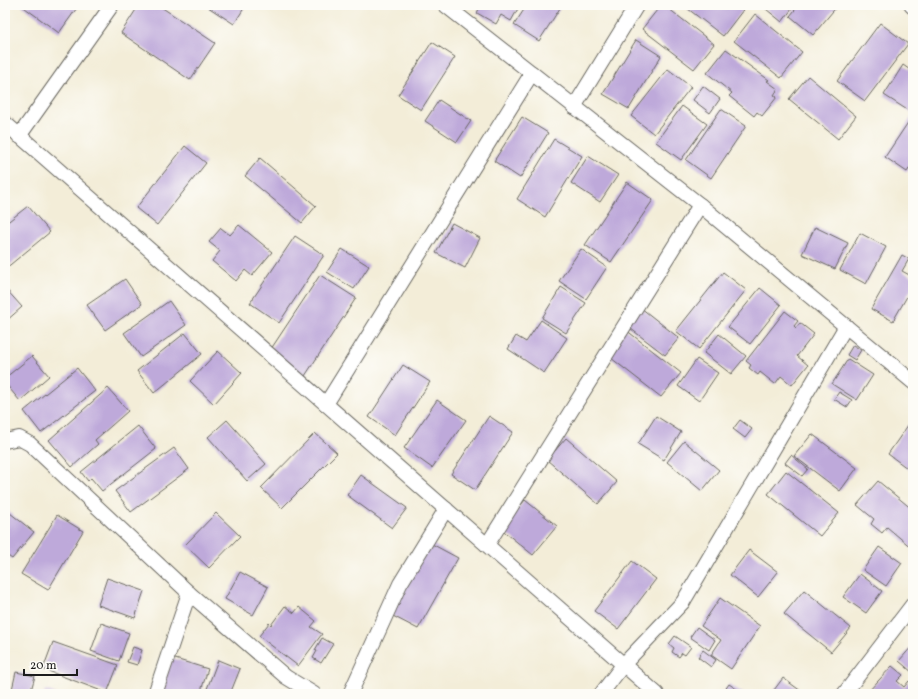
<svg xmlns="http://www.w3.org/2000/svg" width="918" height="699" viewBox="0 0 918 699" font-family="Vollkorn,serif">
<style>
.building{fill:#bea9da}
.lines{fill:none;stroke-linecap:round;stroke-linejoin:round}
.street-casing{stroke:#67655e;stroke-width:16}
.street{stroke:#fff;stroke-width:14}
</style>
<rect width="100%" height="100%" fill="#fdfcf7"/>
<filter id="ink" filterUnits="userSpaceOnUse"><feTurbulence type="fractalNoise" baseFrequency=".025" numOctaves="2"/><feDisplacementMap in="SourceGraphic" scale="8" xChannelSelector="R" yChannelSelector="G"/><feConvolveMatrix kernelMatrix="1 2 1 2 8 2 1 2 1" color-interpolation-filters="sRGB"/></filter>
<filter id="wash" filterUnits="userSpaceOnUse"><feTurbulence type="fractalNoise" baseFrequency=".012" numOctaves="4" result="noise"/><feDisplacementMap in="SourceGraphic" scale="16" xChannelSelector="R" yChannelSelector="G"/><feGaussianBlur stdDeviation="0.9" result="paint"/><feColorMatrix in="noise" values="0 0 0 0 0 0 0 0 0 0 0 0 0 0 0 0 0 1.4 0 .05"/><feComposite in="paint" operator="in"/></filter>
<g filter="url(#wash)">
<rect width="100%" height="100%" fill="#f3edd8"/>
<g id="blocks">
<!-- building -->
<g class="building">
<polygon points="21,5 79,5 59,33"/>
<polygon points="139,5 158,5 215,43 190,80 121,33"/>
<polygon points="205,5 246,5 234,24"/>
<polygon points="481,5 520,5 511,21 501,15 496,24 477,13"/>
<polygon points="527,5 562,5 539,41 514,25"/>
<polygon points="661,5 664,5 714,44 694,69 642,29"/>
<polygon points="683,5 735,5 743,10 723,36"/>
<polygon points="761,5 795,5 782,22"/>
<polygon points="799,5 838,5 813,35 790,16"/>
<polygon points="755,14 802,52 781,78 734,41"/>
<polygon points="880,23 908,44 865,101 837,81"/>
<polygon points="636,40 661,56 629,109 603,94"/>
<polygon points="432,42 455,57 421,110 398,95"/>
<polygon points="726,49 769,80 767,81 778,89 774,95 777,97 762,116 757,112 754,116 729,96 732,93 707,73"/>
<polygon points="903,65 913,72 912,113 884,95"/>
<polygon points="668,69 691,87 654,134 631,116"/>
<polygon points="808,76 856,116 838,139 789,99"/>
<polygon points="703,86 720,99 710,113 693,100"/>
<polygon points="439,100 471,121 457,142 425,121"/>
<polygon points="682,106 707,124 681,160 656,142"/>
<polygon points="721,109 746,126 711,178 686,160"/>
<polygon points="913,115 913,163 907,172 885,157"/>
<polygon points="522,117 548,133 520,178 494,161"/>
<polygon points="554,139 582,156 545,217 517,199"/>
<polygon points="185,146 206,163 157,225 136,208"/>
<polygon points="588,156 618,175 600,202 571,183"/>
<polygon points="260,158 316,206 302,223 245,176"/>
<polygon points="627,182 653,200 611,262 585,245"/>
<polygon points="28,206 50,232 5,269 5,224"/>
<polygon points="452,223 480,238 465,268 436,253"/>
<polygon points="239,225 272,252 252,276 245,270 236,281 212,261 220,251 209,242 221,228 230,235"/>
<polygon points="815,227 848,243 835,269 802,254"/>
<polygon points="860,233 886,247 866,284 840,270"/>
<polygon points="295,236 324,255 279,323 250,303"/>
<polygon points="342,249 369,266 354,289 327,272"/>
<polygon points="581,249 607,267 586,299 559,281"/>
<polygon points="902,255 909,259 902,271 913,277 913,286 893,321 871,309"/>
<polygon points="723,272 746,290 699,349 676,331"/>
<polygon points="320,275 356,298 303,379 267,355"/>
<polygon points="125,279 142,304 105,330 87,305"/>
<polygon points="561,287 586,303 566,333 542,318"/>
<polygon points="5,288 22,307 5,322"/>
<polygon points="760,288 781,305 750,344 728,327"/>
<polygon points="169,301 186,325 141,357 124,333"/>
<polygon points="636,304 679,338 665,355 622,322"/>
<polygon points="785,311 798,321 794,326 796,328 800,323 814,334 797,356 808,365 792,385 781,376 775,384 760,372 758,375 749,368 751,365 746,361"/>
<polygon points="541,320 567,338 544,373 508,349 516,336 526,342"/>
<polygon points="621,326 681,373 661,397 602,351"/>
<polygon points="185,333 202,354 154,393 137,371"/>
<polygon points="719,334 746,356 731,374 704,353"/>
<polygon points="853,345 861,350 855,360 847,355"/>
<polygon points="218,351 242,373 214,404 190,381"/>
<polygon points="32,356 49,376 20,401 5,383 5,378"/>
<polygon points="697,359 718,373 699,401 678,386"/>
<polygon points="848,359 873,375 857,400 832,384"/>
<polygon points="403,365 430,382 395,435 369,417"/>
<polygon points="77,368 95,391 41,433 24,411"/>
<polygon points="108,388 128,411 95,440 98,444 72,467 49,440"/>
<polygon points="839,392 852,400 847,407 834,399"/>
<polygon points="437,400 466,420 432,468 404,448"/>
<polygon points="489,416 513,432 475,490 451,474"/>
<polygon points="656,416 681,432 664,460 638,444"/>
<polygon points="913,418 913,468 911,471 888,454"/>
<polygon points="227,420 266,464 247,481 208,437"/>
<polygon points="740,420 752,429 745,438 733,429"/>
<polygon points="138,426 156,449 102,491 91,478 88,481 81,472"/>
<polygon points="315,433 337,453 282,508 261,488"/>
<polygon points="812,434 857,468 840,491 794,456"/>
<polygon points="566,438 617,482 598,504 547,460"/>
<polygon points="684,441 719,470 702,491 667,462"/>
<polygon points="174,448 189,469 131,512 115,491"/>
<polygon points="791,455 808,469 802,476 785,463"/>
<polygon points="786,471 839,513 820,536 768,494"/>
<polygon points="361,475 407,508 392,528 347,495"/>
<polygon points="878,481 913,510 913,549 887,527 882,533 871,524 874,519 857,505"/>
<polygon points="525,500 557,526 533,555 501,529"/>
<polygon points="5,509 34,532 12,559 5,554"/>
<polygon points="216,513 240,536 209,568 185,545"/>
<polygon points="57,515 83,531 48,590 21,574"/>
<polygon points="430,543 458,558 418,629 391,615"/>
<polygon points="879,547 902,563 886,586 863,570"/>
<polygon points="749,550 778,572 758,597 730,575"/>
<polygon points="632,561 656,579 618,629 594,611"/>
<polygon points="240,572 268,587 253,615 225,599"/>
<polygon points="860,574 882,591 866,613 843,597"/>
<polygon points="107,578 144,591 135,618 98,605"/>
<polygon points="804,590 851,628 831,652 784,614"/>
<polygon points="720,598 760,626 731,669 711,655 721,640 701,626"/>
<polygon points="285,606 294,613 299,607 316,621 311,627 322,634 298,666 259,636 269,623 271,625"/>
<polygon points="101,623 129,633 119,661 91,651"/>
<polygon points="697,627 715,640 709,650 690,637"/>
<polygon points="675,636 691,647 685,655 682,653 679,657 672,652 674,648 669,644"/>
<polygon points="322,638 333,644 321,663 313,658 317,651 315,650"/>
<polygon points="53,642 118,665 107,693 43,669"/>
<polygon points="913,645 913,673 899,661"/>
<polygon points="133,647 142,650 137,665 127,662"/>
<polygon points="703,650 716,660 711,667 698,657"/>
<polygon points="172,658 208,669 200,694 160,694"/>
<polygon points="218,660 240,669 230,694 205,694"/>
<polygon points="892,666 903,675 897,681 904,687 909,681 913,685 913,694 866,694"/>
<polygon points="16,672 35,676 30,694 11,694"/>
<polygon points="783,678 805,694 771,694"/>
<polygon points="729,684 744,694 722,694"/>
<polygon points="45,690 57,694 44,694"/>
</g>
</g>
</g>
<g filter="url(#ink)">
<use href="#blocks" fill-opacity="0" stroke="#67655e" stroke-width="1"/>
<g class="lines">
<defs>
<g id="street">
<polyline points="445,5 700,205 913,382"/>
<polyline points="911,5 913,7"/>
<polyline points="574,107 637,5"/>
<polyline points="5,123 657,694"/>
<polyline points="19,136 112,5"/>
<polyline points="326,404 532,73"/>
<polyline points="5,441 19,438 30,444 189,593 286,677 314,694"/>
<polyline points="487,545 700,205"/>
<polyline points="155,694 189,593"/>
<polyline points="350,694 400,584 446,509"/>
<polyline points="601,694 623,665 683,602 846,326"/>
<polyline points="844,694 913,604"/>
</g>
</defs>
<!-- street casing -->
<use href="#street" class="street-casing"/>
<!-- street -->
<use href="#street" class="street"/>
</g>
</g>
<!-- margin -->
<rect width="918" height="699" fill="none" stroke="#fdfcf7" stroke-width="20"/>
<!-- scale -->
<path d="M24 669v6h53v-6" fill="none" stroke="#1c1c1c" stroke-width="2"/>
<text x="30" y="669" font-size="12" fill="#1c1c1c" stroke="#fdfcf7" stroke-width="3" paint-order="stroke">20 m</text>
</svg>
